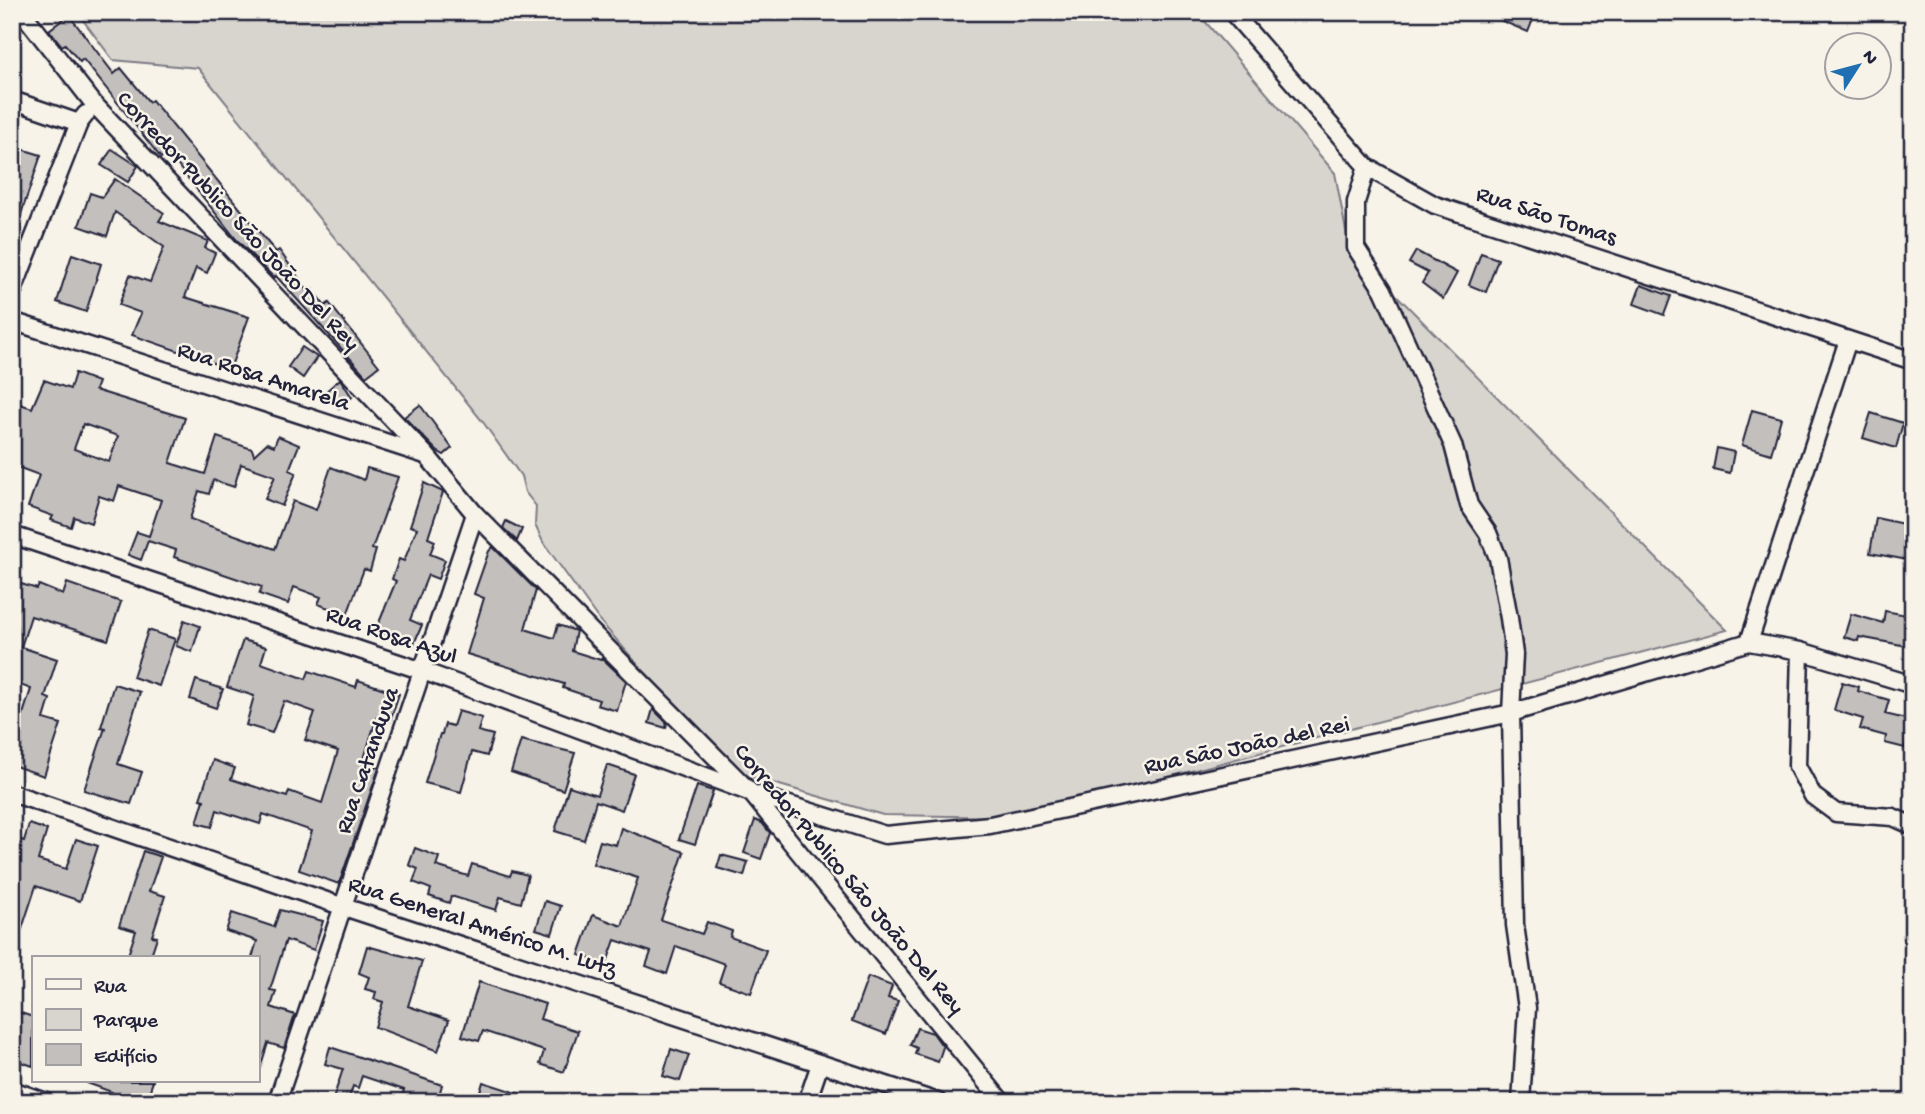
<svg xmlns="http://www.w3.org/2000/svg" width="1925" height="1114" viewBox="0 0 1925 1114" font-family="'Gochi Hand',sans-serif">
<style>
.green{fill:#d8d5cf;stroke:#7d7c85;stroke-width:2}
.building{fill:#c2bfbd;stroke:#22223b;stroke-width:2;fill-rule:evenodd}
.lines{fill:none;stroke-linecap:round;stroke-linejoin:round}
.minor-casing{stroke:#22223b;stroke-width:21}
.minor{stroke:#f7f3e8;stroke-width:16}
.labels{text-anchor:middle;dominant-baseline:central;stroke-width:5;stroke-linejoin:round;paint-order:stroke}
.street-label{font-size:24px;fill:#22223b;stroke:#f7f3e8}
</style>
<rect width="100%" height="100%" fill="#f7f3e8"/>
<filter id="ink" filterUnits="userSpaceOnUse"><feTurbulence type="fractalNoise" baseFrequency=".0143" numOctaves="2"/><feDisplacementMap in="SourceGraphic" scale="14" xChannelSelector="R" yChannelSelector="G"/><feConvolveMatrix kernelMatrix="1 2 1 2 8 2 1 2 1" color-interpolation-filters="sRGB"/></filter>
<g filter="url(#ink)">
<!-- green -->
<polygon class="green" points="77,12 1197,12 1335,173 1349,247 1727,630 1016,817 883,815 731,771 599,620 543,542 535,525 536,506 525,492 521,476 483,422 198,68 113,60"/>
<!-- building -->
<g class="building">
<polygon points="1481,12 1536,12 1528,32"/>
<polygon points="69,15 114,74 121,68 149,102 152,100 269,244 276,252 279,250 308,291 311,288 325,306 329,303 379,366 366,376 276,276 274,278 236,239 168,153 161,158 83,59 80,62 65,44 62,46 49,30"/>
<polygon points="15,147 41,155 14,235 12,157"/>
<polygon points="112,149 138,166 128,182 101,165"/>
<polygon points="115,179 164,213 159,221 208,241 205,248 215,253 207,273 196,268 185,297 249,317 230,369 132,335 141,313 119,305 130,275 150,282 164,247 115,212 107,236 79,226 90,193 102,197"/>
<polygon points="1416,251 1457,273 1443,299 1422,283 1428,273 1409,263"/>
<polygon points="1481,253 1498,259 1486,292 1469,285"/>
<polygon points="72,254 101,264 86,312 57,302"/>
<polygon points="1641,285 1671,296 1664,315 1634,304"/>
<polygon points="302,347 317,357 303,378 288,367"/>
<path d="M75 373 98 382 95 390 185 418 170 463 205 474 217 437 252 449 254 455 267 443 274 446 278 436 299 445 289 470 296 473 282 506 265 499 275 476 241 464 234 487 213 480 209 494 199 491 190 519 275 549 293 501 316 510 331 467 364 480 367 468 398 477 372 549 376 550 370 571 364 569 347 615 318 604 321 597 294 587 288 604 259 594 262 587 174 557 176 550 148 541 141 560 128 555 137 532 149 536 161 500 119 486 114 501 99 496 91 523 74 517 71 527 51 520 53 516 28 507 39 475 12 465V418L17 403 32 408 44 380 70 389ZM83 424 118 436 109 462 74 449Z"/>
<polygon points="340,379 352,397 339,408 325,392"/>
<polygon points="420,405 452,448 444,455 437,451 404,417"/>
<polygon points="1752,410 1781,418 1771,454 1742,445"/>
<polygon points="1871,413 1903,423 1896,448 1863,438"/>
<polygon points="1717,448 1734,452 1730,473 1713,469"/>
<polygon points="424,483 443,492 428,538 435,541 430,554 445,560 438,579 428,575 410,620 422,625 413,646 376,630 396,581 392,579 399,559 404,561 417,528 410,526"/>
<polygon points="1876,518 1913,526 1913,561 1870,553"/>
<polygon points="506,521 522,529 517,541 503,528"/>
<polygon points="493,547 536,590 525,629 554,638 558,625 576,631 572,651 601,660 602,658 626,681 617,711 597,705 599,700 563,688 564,684 467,654 484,598 474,594 489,551"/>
<polygon points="12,581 37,589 39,585 63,595 67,583 121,602 108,640 31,616 21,647 57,659 45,697 50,699 44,719 61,724 44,776 12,765 12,749 31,689 15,683 19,671 12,670"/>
<polygon points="1885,611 1912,616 1907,646 1859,637 1858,641 1844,637 1851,614 1883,623"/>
<polygon points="184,620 200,626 192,652 176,646"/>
<polygon points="148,630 175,639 159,686 133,677"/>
<polygon points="243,640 266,647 261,663 306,679 309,671 356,687 358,680 399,694 390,721 377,717 363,762 379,768 339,884 299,870 312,831 263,814 260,824 217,810 212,827 197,823 204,800 200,799 213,760 235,768 231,779 287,797 289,791 322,803 338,751 305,740 315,712 284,701 272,733 246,725 254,696 227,687"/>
<polygon points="196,680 223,689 216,708 190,699"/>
<polygon points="1842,682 1859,687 1858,691 1889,700 1885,714 1910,720 1905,748 1885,743 1886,736 1860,729 1863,719 1834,710"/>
<polygon points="114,684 140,692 118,764 142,772 131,804 84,790 105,728 101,727"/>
<polygon points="653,709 667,723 666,728 649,723"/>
<polygon points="458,711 482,718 478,731 493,735 487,756 472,752 461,792 425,783 440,734 442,734 445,724 453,726"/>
<polygon points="521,740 575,753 563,790 511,772"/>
<polygon points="607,765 634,774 622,810 596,801 584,840 555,831 569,786 597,795"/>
<polygon points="697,786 713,791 695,844 679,839"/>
<polygon points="755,820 762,823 770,833 761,859 744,853"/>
<polygon points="29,824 47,830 38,860 66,869 76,839 98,846 80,901 36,886 15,950 12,949 12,837 24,841"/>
<polygon points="621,828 684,852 661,920 702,934 707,922 732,931 730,937 766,950 751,993 719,982 725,964 676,946 667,974 646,966 651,952 615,940 606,965 579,955 593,915 622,926 638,878 593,864 600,841 616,845"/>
<polygon points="415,848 439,857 436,866 468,876 472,864 510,876 512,871 528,875 521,903 500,897 496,910 451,896 449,903 429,896 431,889 413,882 418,869 409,865"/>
<polygon points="143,851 161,857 149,891 165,896 152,936 157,937 150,958 127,958 136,931 119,926"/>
<polygon points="721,855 748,862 744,876 717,868"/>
<polygon points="545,901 561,906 552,934 536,929"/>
<polygon points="280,910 323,921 314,950 286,940 270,990 276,991 271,1007 295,1015 284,1048 268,1043 260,1068 257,1068 257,958 252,958 257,941 226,931 232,913 274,927"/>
<polygon points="367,946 422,961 408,1006 449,1020 438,1051 375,1027 383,1002 374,999 376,992 365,989 369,977 359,973"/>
<polygon points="868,977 892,986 888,998 898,1001 886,1034 852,1021"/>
<polygon points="479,982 545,1004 540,1019 578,1031 564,1072 540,1064 544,1051 483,1031 479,1041 462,1036"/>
<polygon points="12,1010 33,1017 33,1066 12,1059"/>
<polygon points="917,1028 933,1033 943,1047 938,1062 915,1054 917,1048 910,1045"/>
<polygon points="330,1047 442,1085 437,1102 400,1102 404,1090 362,1076 358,1088 353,1086 348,1102 332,1102 343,1069 325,1064"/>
<polygon points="671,1049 689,1055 680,1081 663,1076"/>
<polygon points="87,1081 153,1081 146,1102 132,1102 111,1095 112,1092 87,1083"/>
<polygon points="483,1082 536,1099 536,1102 477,1102"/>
</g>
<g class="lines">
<defs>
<g id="minor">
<polyline points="22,12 94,104 427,456 475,514 751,793 1002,1102"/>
<polyline points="1232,12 1367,167 1435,205 1913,361"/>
<polyline points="12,100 79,123 86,114"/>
<polyline points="1367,167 1356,202 1356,248 1383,290 1453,445 1469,505 1488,533 1498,558 1509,618 1514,654 1511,713 1515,925 1527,1008 1521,1102"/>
<polyline points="12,293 79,123"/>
<polyline points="12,321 425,455"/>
<polyline points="12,535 423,671 751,793 885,835 990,825 1511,713 1749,642 1800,651 1797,766 1813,796 1836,813 1893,817 1913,826"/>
<polyline points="1749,642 1848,340"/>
<polyline points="1800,651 1913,685"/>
<polyline points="12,793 344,907 938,1102"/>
<polyline points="12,1090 46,1102"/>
<polyline points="277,1102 475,514"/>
<polyline points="807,1102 820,1064"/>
</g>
</defs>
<!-- minor casing -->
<use href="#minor" class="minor-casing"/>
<!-- minor -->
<use href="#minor" class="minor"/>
</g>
</g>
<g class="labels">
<!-- street labels -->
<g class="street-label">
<text transform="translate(1546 217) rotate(18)">Rua São Tomas</text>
<text transform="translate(237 222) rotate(47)">Corredor Publico São João Del Rey</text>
<text transform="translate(263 378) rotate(18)">Rua Rosa Amarela</text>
<text transform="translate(391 637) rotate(19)">Rua Rosa Azul</text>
<text transform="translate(1247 747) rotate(-12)">Rua São João del Rei</text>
<text transform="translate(369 761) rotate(-71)">Rua Catanduva</text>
<text transform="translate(848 880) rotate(50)">Corredor Publico São João Del Rey</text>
<text transform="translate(482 928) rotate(18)">Rua General Américo M. Lutz</text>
</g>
</g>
<!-- margin -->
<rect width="1925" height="1114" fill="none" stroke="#f7f3e8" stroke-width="42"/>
<rect x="21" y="21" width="1883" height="1072" fill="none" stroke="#22223b" stroke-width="2.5" filter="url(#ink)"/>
<!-- legend -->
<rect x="32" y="956" width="228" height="126" fill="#f7f3e8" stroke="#a29fa3" stroke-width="2"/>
<rect x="46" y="979" width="35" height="10" fill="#f7f3e8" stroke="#a29fa3" stroke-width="2"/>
<text x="94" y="992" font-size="21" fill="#22223b">Rua</text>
<rect x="46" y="1009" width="35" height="21" fill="#d8d5cf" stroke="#a29fa3" stroke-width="2"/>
<text x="94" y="1026" font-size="21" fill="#22223b">Parque</text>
<rect x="46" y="1044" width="35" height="21" fill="#c2bfbd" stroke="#a29fa3" stroke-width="2"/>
<text x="94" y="1062" font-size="21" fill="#22223b">Edifício</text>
<!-- north arrow -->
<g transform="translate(1858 66) rotate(54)"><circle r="33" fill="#f7f3e8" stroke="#a29fa3" stroke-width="2"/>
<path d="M0-5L12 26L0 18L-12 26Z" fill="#1f6fb2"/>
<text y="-10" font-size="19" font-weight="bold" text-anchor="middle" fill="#22223b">N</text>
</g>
</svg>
